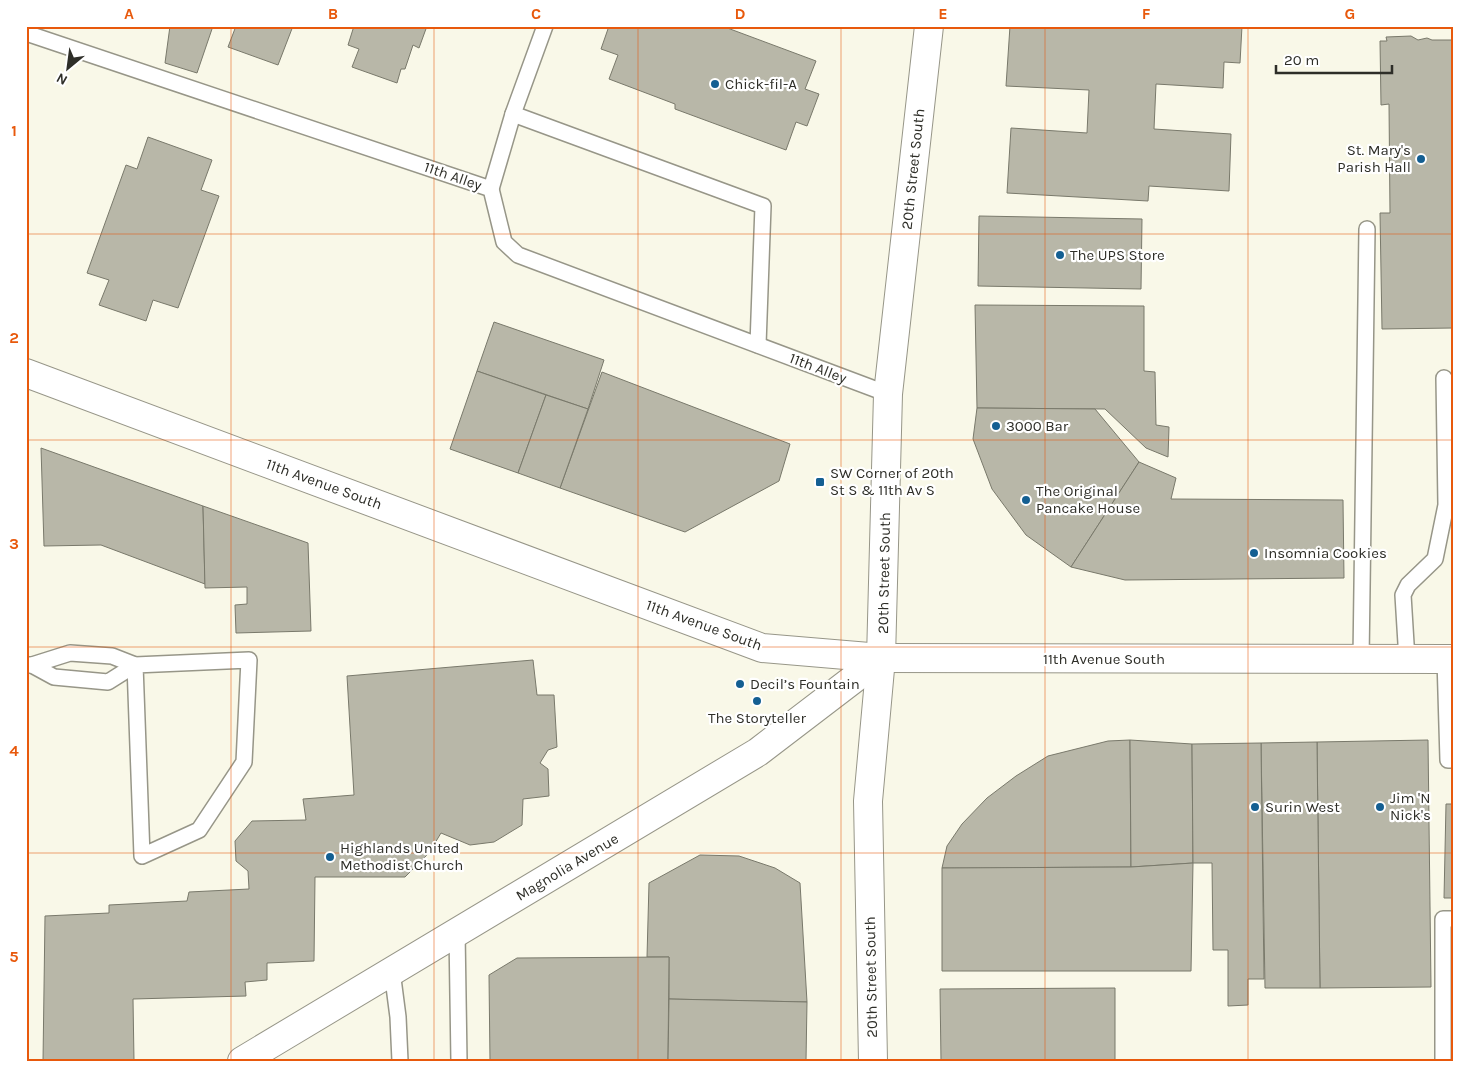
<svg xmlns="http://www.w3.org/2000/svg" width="1479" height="1087" viewBox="0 0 1479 1087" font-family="Karla,sans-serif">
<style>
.building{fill:#b8b7a8;stroke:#79796b}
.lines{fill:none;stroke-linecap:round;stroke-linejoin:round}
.service-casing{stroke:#979688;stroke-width:18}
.minor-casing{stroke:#979688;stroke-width:30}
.tertiary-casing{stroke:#979688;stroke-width:30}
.service{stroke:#fff;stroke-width:15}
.minor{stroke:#fff;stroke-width:28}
.tertiary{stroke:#fff;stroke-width:28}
.grid{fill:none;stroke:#e8590c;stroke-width:1;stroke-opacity:0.55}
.poi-dot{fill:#145f92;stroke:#fff;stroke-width:2}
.labels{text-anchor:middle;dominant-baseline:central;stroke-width:4.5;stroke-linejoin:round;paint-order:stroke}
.poi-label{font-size:15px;fill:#2e2e28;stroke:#fff;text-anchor:start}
.street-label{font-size:15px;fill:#2e2e28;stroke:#fff}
.neatline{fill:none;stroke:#e8590c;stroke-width:2}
.grid-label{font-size:16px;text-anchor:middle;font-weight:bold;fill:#e8590c}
</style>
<rect width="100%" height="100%" fill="#f9f8e8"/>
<!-- building -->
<g class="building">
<polygon points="170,26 213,26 197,73 165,63"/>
<polygon points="236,26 293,26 278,65 228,47"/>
<polygon points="354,26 427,26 419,48 413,45 405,69 401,69 397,83 352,67 359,49 348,45"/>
<polygon points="609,26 722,26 816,61 805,89 819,94 807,126 796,122 786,150 675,109 675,104 609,79 618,55 601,49"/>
<polygon points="1010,26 1242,26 1240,63 1224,62 1223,88 1156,84 1154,129 1231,134 1229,191 1149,186 1148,201 1007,193 1011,128 1087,133 1089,90 1006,86"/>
<polygon points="1411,36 1418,40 1427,38 1432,40 1453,40 1453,328 1382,329 1380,213 1390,213 1389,104 1381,105 1380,41 1387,41 1386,37"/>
<polygon points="148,137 212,160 201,190 219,196 178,308 153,300 146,321 99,305 109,280 87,273 126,165 137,169"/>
<polygon points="979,216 1142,219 1141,289 978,286"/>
<polygon points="975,305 1144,306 1144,371 1155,372 1156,425 1169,427 1168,457 1146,448 1105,409 977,408"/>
<polygon points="494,322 604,360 588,409 477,371"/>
<polygon points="477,371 546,395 518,473 450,449"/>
<polygon points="602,372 790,444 779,481 685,532 560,488"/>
<polygon points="546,395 588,409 560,488 518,473"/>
<polygon points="977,408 1095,409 1139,462 1071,567 1026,535 992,489 973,439"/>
<polygon points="41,448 203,506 205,584 101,545 44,546"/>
<polygon points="1139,462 1176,478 1171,499 1343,500 1344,578 1125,580 1071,567"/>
<polygon points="203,506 308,543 311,631 236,633 235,605 247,604 247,587 205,588"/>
<polygon points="533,660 537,695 554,695 557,747 548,750 540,763 548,769 549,796 523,799 522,825 494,842 470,845 441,833 429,853 405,877 315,877 314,961 267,963 267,980 245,982 246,996 133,999 134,1061 43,1061 45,916 109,913 109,905 187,901 189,892 249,889 248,871 236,861 235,841 252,821 306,820 303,799 354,795 347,676"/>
<polygon points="1130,740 1131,867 942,868 947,846 962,824 987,798 1016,776 1048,756 1108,741"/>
<polygon points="1130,740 1192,744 1193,863 1131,867"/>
<polygon points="1428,740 1431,987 1320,988 1317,742"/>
<polygon points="1317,742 1320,988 1265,988 1261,743"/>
<polygon points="1261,743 1264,979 1248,979 1248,1005 1228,1006 1228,950 1213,950 1212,863 1193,863 1192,744"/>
<polygon points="1446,804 1453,804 1453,898 1444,898"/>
<polygon points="700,855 739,856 775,868 800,883 807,1002 669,999 669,957 647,957 649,883"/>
<polygon points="1193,863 1191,971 942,971 942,868 1131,867"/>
<polygon points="669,957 668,1061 490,1061 489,975 517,958"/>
<polygon points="1115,988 1115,1061 941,1061 940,989"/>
<polygon points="669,999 807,1002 806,1061 668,1061"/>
</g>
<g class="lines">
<defs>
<g id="service">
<polyline points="26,33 491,189 504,242 518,255 888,394"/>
<polyline points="513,114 763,206 758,345"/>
<polyline points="491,189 513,114 545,26"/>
<polyline points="1361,659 1367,229"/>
<polyline points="1445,659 1448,760 1453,760"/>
<polyline points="1407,660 1403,595 1408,585 1435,559 1446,505 1444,378"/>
<polyline points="26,665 32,665 70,653 112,656 135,665 249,660 244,762 199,830 142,856 135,665"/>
<polyline points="32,665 54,677 108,682 135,665"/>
<polyline points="457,932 459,1061"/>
<polyline points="392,971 398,1017 400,1061"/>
<polyline points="1443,1061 1443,919 1453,919"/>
</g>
<polyline id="minor" points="26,373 762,648 881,658"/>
<g id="tertiary">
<polyline points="881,658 1453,659"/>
<polyline points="242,1061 758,752 881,658"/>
<polyline points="873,1061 868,801 881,658 888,394 929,26"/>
</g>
</defs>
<!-- service casing -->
<use href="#service" class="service-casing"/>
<!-- minor casing -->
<use href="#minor" class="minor-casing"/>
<!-- tertiary casing -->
<use href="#tertiary" class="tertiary-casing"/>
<!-- service -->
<use href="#service" class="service"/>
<!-- minor -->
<use href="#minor" class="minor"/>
<!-- tertiary -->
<use href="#tertiary" class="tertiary"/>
</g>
<!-- grid -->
<path class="grid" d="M231 26V1061M434 26V1061M638 26V1061M841 26V1061M1045 26V1061M1248 26V1061M26 234H1453M26 440H1453M26 647H1453M26 853H1453"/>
<!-- markers -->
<g class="poi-dot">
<circle cx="715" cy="84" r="5"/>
<circle cx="1421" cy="159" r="5"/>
<circle cx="1060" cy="255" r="5"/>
<circle cx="996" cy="426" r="5"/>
<rect x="815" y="477" width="10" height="10" rx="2.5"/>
<circle cx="1026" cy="500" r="5"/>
<circle cx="1254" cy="553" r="5"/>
<circle cx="740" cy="684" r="5"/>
<circle cx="757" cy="701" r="5"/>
<circle cx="1255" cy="807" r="5"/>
<circle cx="1380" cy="807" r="5"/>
<circle cx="330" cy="857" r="5"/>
</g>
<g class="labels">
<!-- poi labels -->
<g class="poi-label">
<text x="725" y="84">Chick-fil-A</text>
<text x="1411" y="150" text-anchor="end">St. Mary's<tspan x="1411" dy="17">Parish Hall</tspan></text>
<text x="1070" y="255">The UPS Store</text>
<text x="1006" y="426">3000 Bar</text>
<text x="830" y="473">SW Corner of 20th<tspan x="830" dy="17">St S &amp; 11th Av S</tspan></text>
<text x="1036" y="491">The Original<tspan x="1036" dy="17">Pancake House</tspan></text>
<text x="1264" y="553">Insomnia Cookies</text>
<text x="750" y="684">Decil’s Fountain</text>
<text x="757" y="718" text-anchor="middle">The Storyteller</text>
<text x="1390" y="798">Jim 'N<tspan x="1390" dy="17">Nick's</tspan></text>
<text x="1265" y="807">Surin West</text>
<text x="340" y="848">Highlands United<tspan x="340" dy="17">Methodist Church</tspan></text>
</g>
<!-- street labels -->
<g class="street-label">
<text transform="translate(913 169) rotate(-84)">20th Street South</text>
<text transform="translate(453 176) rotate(19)">11th Alley</text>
<text transform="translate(818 368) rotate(21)">11th Alley</text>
<text transform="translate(324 484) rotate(20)">11th Avenue South</text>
<text transform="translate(884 573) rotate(-89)">20th Street South</text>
<text transform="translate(704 625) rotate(20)">11th Avenue South</text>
<text x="1104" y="659">11th Avenue South</text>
<text transform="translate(567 867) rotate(-31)">Magnolia Avenue</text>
<text transform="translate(871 977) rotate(-91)">20th Street South</text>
</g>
</g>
<!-- border -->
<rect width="1479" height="1087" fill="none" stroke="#ffffff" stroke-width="55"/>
<!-- north arrow -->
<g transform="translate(68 68) rotate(209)" stroke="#ffffff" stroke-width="4" paint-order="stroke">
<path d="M0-4L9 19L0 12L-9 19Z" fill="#2e2e28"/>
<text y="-8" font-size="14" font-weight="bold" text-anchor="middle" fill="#2e2e28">N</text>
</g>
<!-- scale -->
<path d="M1276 65v8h116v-8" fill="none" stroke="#2e2e28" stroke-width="2.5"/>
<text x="1284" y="65" font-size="15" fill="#2e2e28" stroke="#ffffff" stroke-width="4" paint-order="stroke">20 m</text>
<rect x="28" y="28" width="1424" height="1032" class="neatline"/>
<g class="grid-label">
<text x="129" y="19">A</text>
<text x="333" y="19">B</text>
<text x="536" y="19">C</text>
<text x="740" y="19">D</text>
<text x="943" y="19">E</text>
<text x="1146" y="19">F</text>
<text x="1350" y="19">G</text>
<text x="14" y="136">1</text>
<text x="14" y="343">2</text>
<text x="14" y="549">3</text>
<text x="14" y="756">4</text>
<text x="14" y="962">5</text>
</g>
</svg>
